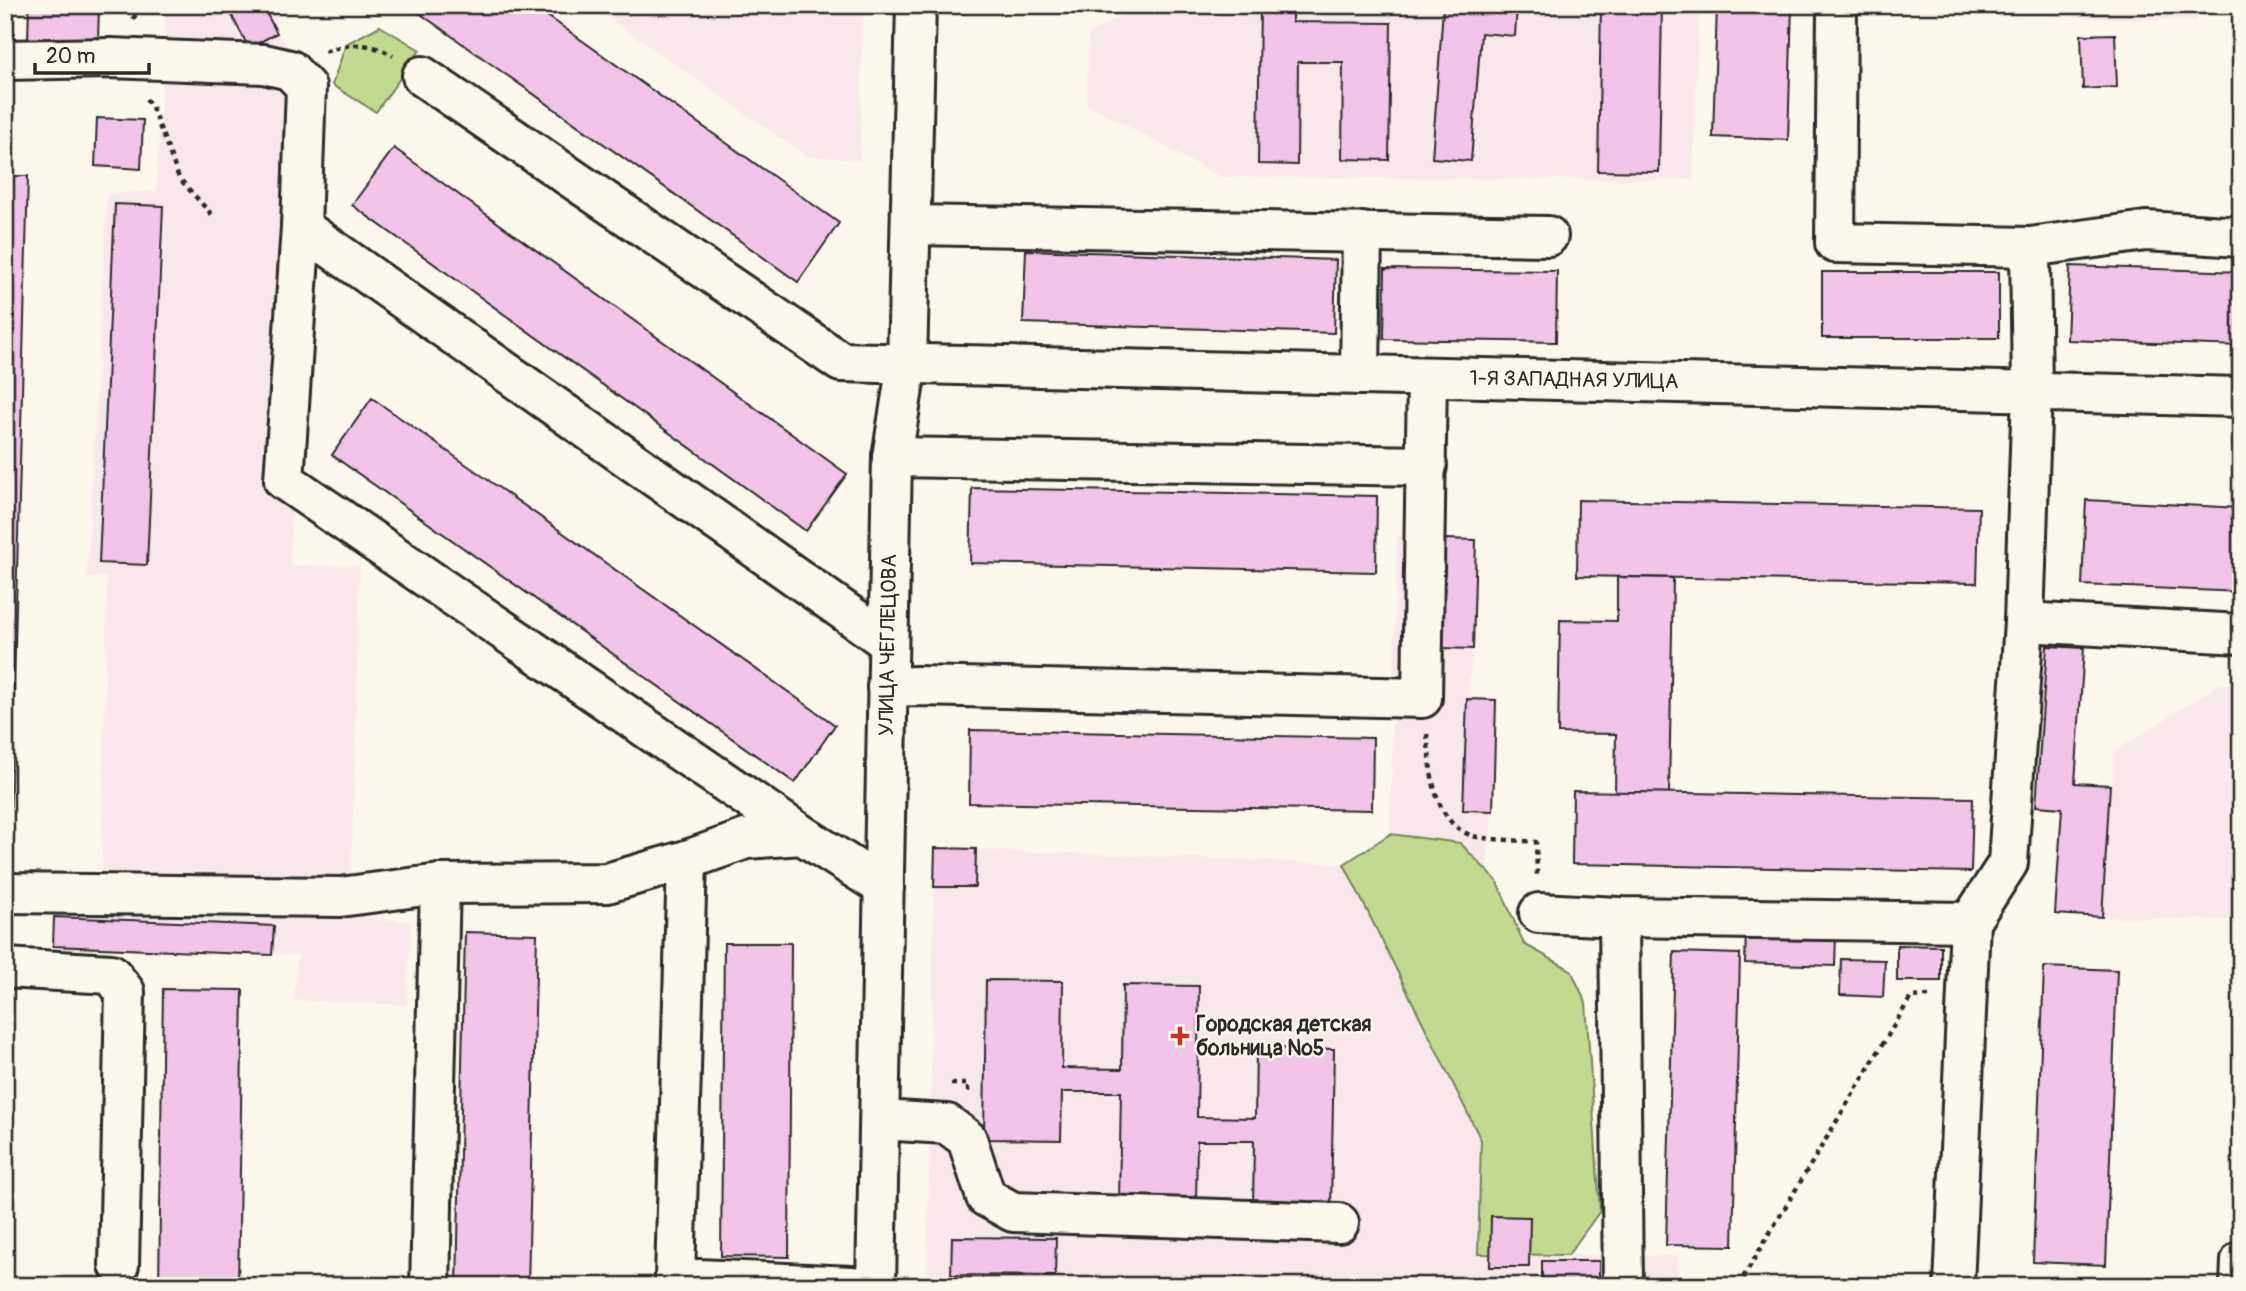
<svg xmlns="http://www.w3.org/2000/svg" width="2246" height="1291" viewBox="0 0 2246 1291" font-family="Pangolin,sans-serif">
<style>
.built{fill:#f8e8eb}
.green{fill:#c2d98f;stroke:#76825d;stroke-width:2}
.building{fill:#f2c4e8;stroke:#2b2b2b;stroke-width:2}
.lines{fill:none;stroke-linecap:round;stroke-linejoin:round}
.minor-casing{stroke:#2b2b2b;stroke-width:44}
.path{stroke:#2b2b2b;stroke-width:4.5;stroke-dasharray:5 5;stroke-linecap:butt}
.minor{stroke:#fbf7ec;stroke-width:38}
.poi-dot{fill:#c8321e;stroke:#fbf7ec;stroke-width:2.5}
.labels{text-anchor:middle;dominant-baseline:central;stroke-width:5;stroke-linejoin:round;paint-order:stroke}
.street-label{font-size:21px;fill:#2b2b2b;stroke:#fbf7ec}
.poi-label{font-size:21px;font-weight:bold;fill:#2b2b2b;stroke:#fbf7ec;text-anchor:start}
</style>
<rect width="100%" height="100%" fill="#fbf7ec"/>
<filter id="ink" filterUnits="userSpaceOnUse"><feTurbulence type="fractalNoise" baseFrequency=".0143" numOctaves="2"/><feDisplacementMap in="SourceGraphic" scale="14" xChannelSelector="R" yChannelSelector="G"/><feConvolveMatrix kernelMatrix="1 2 1 2 8 2 1 2 1" color-interpolation-filters="sRGB"/></filter>
<g filter="url(#ink)">
<!-- built -->
<g class="built">
<polygon points="167,5 276,5 277,33 307,72 290,565 360,566 350,916 411,922 407,1005 293,1000 298,955 53,946 55,903 101,902 107,577 87,578 107,194 156,191"/>
<polygon points="591,5 863,5 860,160 806,156"/>
<polygon points="1141,5 1699,5 1693,180 1220,177 1087,104 1088,34"/>
<polygon points="1903,5 2209,5 2195,21 1902,11"/>
<polygon points="1397,536 1476,540 1473,649 1467,698 1496,700 1493,811 1483,901 1405,988 1481,1140 1478,1254 1678,1256 1678,1286 927,1286 935,848 1344,864 1390,833"/>
<polygon points="2220,684 2241,684 2241,920 2102,917 2114,752"/>
</g>
<!-- green -->
<g class="green">
<polygon points="380,26 420,50 376,112 332,85 346,44"/>
<polygon points="1390,834 1460,843 1497,881 1524,944 1571,970 1586,1003 1600,1211 1568,1255 1478,1254 1481,1140 1344,864"/>
</g>
<!-- building -->
<g class="building">
<polygon points="29,5 99,5 98,42 28,40"/>
<polygon points="226,5 262,5 277,33 249,48"/>
<polygon points="408,5 532,5 839,223 798,282"/>
<polygon points="1260,5 1292,5 1292,22 1391,23 1389,160 1342,159 1343,62 1298,62 1297,165 1258,164"/>
<polygon points="1479,5 1517,5 1515,36 1481,33 1471,161 1432,158 1443,9 1478,11"/>
<polygon points="1601,5 1662,5 1659,172 1598,171"/>
<polygon points="1717,5 1792,5 1788,140 1713,137"/>
<polygon points="2115,34 2117,87 2083,89 2081,35"/>
<polygon points="97,118 143,120 141,169 95,166"/>
<polygon points="394,148 847,474 806,531 352,205"/>
<polygon points="5,176 28,176 9,858 5,858"/>
<polygon points="115,204 163,206 147,565 99,563"/>
<polygon points="1026,250 1336,260 1334,333 1023,323"/>
<polygon points="2070,266 2241,272 2241,346 2067,340"/>
<polygon points="1385,269 1557,271 1556,342 1384,339"/>
<rect x="1822" y="272" width="177" height="66"/>
<polygon points="372,398 835,725 795,783 332,455"/>
<polygon points="972,488 1377,496 1376,572 970,563"/>
<polygon points="1578,500 1979,508 1977,583 1577,576"/>
<polygon points="2086,500 2241,508 2241,592 2082,585"/>
<polygon points="1445,539 1476,540 1473,649 1442,648"/>
<polygon points="1617,577 1673,578 1669,793 1615,792 1616,734 1558,733 1560,620 1617,621"/>
<polygon points="2047,646 2084,648 2075,783 2110,785 2102,917 2055,914 2062,808 2036,806"/>
<polygon points="1467,699 1496,700 1493,811 1463,810"/>
<polygon points="970,730 1373,738 1372,810 969,803"/>
<polygon points="1573,791 1973,798 1971,872 1572,864"/>
<polygon points="935,848 976,849 975,887 934,887"/>
<polygon points="54,917 274,926 272,955 53,946"/>
<polygon points="1746,931 1836,933 1835,966 1745,963"/>
<polygon points="465,932 537,934 528,1286 457,1286"/>
<polygon points="724,943 791,943 789,1257 721,1256"/>
<polygon points="1897,945 1941,946 1941,981 1897,981"/>
<polygon points="1674,952 1740,954 1733,1246 1666,1245"/>
<polygon points="1841,959 1885,960 1883,997 1840,995"/>
<polygon points="2044,967 2117,970 2106,1265 2033,1262"/>
<polygon points="986,980 1063,981 1062,1068 1122,1069 1123,985 1199,986 1197,1117 1255,1118 1256,1048 1334,1049 1331,1208 1253,1207 1254,1141 1197,1141 1196,1204 1119,1203 1121,1092 1062,1092 1061,1140 984,1139"/>
<polygon points="163,989 243,990 238,1286 159,1286"/>
<polygon points="1491,1216 1530,1217 1529,1267 1490,1267"/>
<polygon points="952,1237 1056,1238 1055,1276 951,1275"/>
<rect x="1542" y="1261" width="57" height="25"/>
</g>
<g class="lines">
<defs>
<g id="minor">
<polyline points="1837,5 1835,243 2030,247 2146,231 2241,237"/>
<polyline points="5,60 110,58 264,64 290,70 306,87 301,227 284,480 802,835"/>
<polyline points="422,76 841,362 2241,397"/>
<polyline points="911,225 1548,236"/>
<polyline points="301,227 888,642"/>
<polyline points="1360,375 1362,232"/>
<polyline points="892,457 1427,466"/>
<polyline points="2024,622 2241,634"/>
<polyline points="887,687 917,686 1422,698 1427,377"/>
<polyline points="687,860 675,1278 852,1286"/>
<polyline points="5,893 340,897 440,884 607,883 687,860 746,839 802,835 884,887"/>
<polyline points="1539,913 1619,917 1970,922"/>
<polyline points="1619,917 1623,1286"/>
<polyline points="5,968 111,974 125,992 119,1265"/>
<polyline points="880,1120 947,1124 967,1139 986,1197 1013,1212 1339,1223"/>
<polyline points="430,1286 440,884"/>
<polyline points="876,1286 892,457 907,364 916,5"/>
<polyline points="1954,1286 1970,922 2008,863 2024,622 2032,392 2030,247"/>
<polyline points="2240,1286 2241,1261"/>
</g>
</defs>
<!-- minor casing -->
<use href="#minor" class="minor-casing"/>
<!-- path -->
<g class="path">
<polyline points="133,19 142,5"/>
<path d="M325 52C349 42 371 42 393 56"/>
<polyline points="146,99 152,107 179,178 212,215"/>
<path d="M1427 734C1431 769 1431 819 1470 835 1481 840 1521 840 1536 842L1537 875"/>
<polyline points="951,1084 968,1084 968,1093"/>
<polyline points="1738,1286 1911,997 1929,996"/>
</g>
<!-- minor -->
<use href="#minor" class="minor"/>
</g>
</g>
<!-- markers -->
<path class="poi-dot" d="M1176.5 1025.5h7v7h7v7h-7v7h-7v-7h-7v-7h7z"/>
<g class="labels">
<!-- street labels -->
<g class="street-label">
<text transform="translate(1574 380) rotate(1)">1-Я ЗАПАДНАЯ УЛИЦА</text>
<text transform="translate(888 645) rotate(-89)">УЛИЦА ЧЕГЛЕЦОВА</text>
</g>
<!-- poi labels -->
<g class="poi-label">
<text x="1196" y="1024">Городская детская<tspan x="1196" dy="24">больница №5</tspan></text>
</g>
</g>
<!-- margin -->
<rect width="2246" height="1291" fill="none" stroke="#fbf7ec" stroke-width="28"/>
<rect x="14" y="14" width="2218" height="1263" fill="none" stroke="#2b2b2b" stroke-width="2.5" filter="url(#ink)"/>
<!-- scale -->
<path d="M35 63v10h114v-10" fill="none" stroke="#2b2b2b" stroke-width="3.5"/>
<text x="46" y="63" font-size="21" fill="#2b2b2b" stroke="#fbf7ec" stroke-width="5" paint-order="stroke">20 m</text>
</svg>
